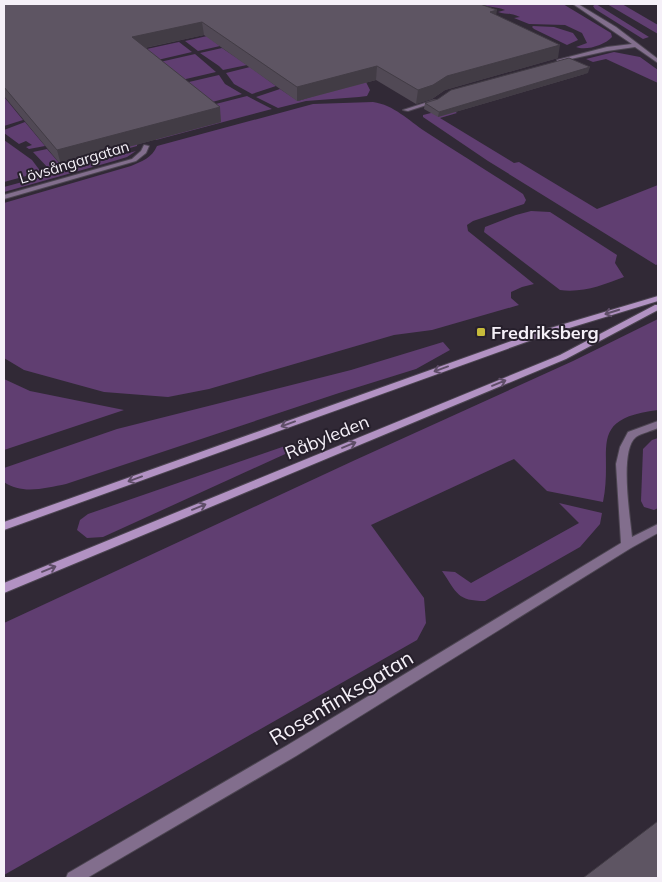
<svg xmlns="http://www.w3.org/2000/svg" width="662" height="882" viewBox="0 0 662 882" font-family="Mulish,sans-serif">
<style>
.green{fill:#603e71}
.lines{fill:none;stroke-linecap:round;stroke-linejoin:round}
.street-casing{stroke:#4c4551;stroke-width:2}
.secondary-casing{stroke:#4c4551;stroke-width:2}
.street{fill:#826e8d;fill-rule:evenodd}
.secondary{fill:#b292c3;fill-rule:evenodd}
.wall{fill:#514955}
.shaded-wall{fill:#423c45}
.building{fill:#5e5563;stroke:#423c45}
.oneway{stroke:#5f4e68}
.poi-dot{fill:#c7bb3b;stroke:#27202c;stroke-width:2}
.labels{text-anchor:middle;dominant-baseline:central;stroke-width:4;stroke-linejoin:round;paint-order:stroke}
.far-street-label{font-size:15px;fill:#f5f0f8;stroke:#27202c}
.poi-label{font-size:18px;font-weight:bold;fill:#f5f0f8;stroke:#27202c;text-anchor:start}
.street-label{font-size:18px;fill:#f5f0f8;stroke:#27202c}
.near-street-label{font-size:21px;fill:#f5f0f8;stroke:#27202c}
</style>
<rect width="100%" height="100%" fill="#312936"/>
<!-- green -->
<g class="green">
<path d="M481 4H563L611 33 612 37C605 45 586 51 576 47L587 43 582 33 565 25 529 24 514 18 520 17C510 12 507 15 498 12L505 10C496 6 489 8 481 4Z"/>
<polygon points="596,4 649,37 643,39 595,9 593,6"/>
<polygon points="607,4 622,4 658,25 658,34"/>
<polygon points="260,24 208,37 220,46 198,51 185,41"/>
<polygon points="533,26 554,27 573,33 578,40 567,45 534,29 532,27"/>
<polygon points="179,42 192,52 149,62 119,55"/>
<polygon points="222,48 247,65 223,70 219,66 200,53"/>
<polygon points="614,52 640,57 658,70 658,83 606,59 593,62 586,59"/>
<polygon points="195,54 216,72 173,82 151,64"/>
<polygon points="250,67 276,86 252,94 234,84 226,73"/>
<polygon points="219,75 225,84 242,94 201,105 176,85"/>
<polygon points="365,80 370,90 367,96 359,97 306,101 278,108 256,97 280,89 298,101"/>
<polygon points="247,96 272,109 156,140 154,123 171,135 220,122 204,107"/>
<polygon points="4,98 5,98 23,120 4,126"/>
<path d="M373 102C394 105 408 120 426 132 458 153 491 173 523 194L526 200 524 204 473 221 467 225 468 231 534 284 522 287 511 292V298L519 305 432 330 394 335 209 389 168 397 104 392 24 370 4 358V203L131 166C142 161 152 158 157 146L313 104Z"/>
<polygon points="447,109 452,109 457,113 440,118 514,163 519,162 597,209 658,185 658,264 656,265 488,161 423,117 423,115"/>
<polygon points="25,122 45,146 29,149 26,147 32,145 26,141 19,144 4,133 4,130"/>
<polygon points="137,133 137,146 50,170 33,152 47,149 61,165 116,150"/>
<polygon points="4,140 32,160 41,172 4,182"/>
<polygon points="136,151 127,157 114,161 4,192 4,187"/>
<path d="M531 211 550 212 617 255 615 263 624 277C603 285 583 293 560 290L484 232 485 227 516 215Z"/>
<path d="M658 319V410C585 419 614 449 603 502L547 491 514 459 371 525 424 598 426 623 417 640 4 875V623L353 461 573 361Z"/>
<path d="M443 342 450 350 416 369 339 393 66 484C46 488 22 495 4 482V468L117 429 351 370Z"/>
<polygon points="4,379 30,391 124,410 4,450"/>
<polygon points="658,438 658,508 654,510 644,507 641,501 643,449 652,440"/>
<polygon points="291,444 295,446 294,450 103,537 87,538 77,530 80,520 88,514"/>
<path d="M559 503 602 513 600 524 580 547 485 601C457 601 457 593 442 571L455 572 471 583 579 523Z"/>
</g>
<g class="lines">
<defs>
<g id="street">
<polygon points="573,4 578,4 616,27 658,59 658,63 635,47 607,51 557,62 557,60 607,47 632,44"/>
<polygon points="434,100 439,101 408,111 403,110"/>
<polygon points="144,145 149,146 146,153 136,161 4,199 4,195 132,159 141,151"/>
<path d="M658 421V428C652 431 642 433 636 437 619 450 630 516 632 537L658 524V533L631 548 296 756 87 878H66L68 873 286 746 621 543 616 464 620 447 628 432Z"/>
</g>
<g id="secondary">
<polygon points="658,296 658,301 543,336 4,530 4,522 537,332"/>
<polygon points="655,305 658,305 658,310 566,359 4,593 4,583 560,355"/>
</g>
</defs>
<!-- street casing -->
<use href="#street" class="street-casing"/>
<!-- secondary casing -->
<use href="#secondary" class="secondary-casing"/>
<!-- street -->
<use href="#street" class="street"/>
<!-- secondary -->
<use href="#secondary" class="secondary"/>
</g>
<!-- wall -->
<g class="wall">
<polygon points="4,4 496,15 558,58 445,90 432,99 416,104 376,80 297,101 204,35 145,48 221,122 61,165 4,96"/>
<polygon points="588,73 438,117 424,109 425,103"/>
</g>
<!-- shaded-wall -->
<g class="shaded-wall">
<polygon points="497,10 495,23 490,12"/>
<polygon points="202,22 204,35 134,50 132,37"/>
<polygon points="560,45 558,58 445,90 432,99 416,104 418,90 447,76"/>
<polygon points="377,66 376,80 297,101 297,87"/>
<polygon points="590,67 588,73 438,117 439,112"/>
<polygon points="220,107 221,122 61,165 57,150"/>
</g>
<!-- building -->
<g class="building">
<polygon points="4,4 480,4 497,10 490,12 560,45 447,76 433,85 418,90 377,66 297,87 202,22 132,37 220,107 57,150 4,87"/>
<polygon points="569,58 590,67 439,112 425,103 438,99 451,90"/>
<polygon points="658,821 658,878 583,878"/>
</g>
<!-- one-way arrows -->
<defs><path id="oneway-shaft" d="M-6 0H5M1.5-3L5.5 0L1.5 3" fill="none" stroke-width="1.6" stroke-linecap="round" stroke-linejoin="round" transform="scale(1.25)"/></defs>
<g class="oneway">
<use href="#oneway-shaft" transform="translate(612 312) rotate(163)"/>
<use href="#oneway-shaft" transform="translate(441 369) rotate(160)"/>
<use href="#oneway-shaft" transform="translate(499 383) rotate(-22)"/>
<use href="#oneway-shaft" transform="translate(288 424) rotate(160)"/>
<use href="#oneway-shaft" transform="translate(349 445) rotate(-22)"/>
<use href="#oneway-shaft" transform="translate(135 479) rotate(160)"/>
<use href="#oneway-shaft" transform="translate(199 507) rotate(-22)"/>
<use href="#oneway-shaft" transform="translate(49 569) rotate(-22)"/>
</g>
<!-- markers -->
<rect class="poi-dot" x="476" y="327" width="10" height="10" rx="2.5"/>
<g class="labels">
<!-- far-street labels -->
<g class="far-street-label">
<text transform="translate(74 162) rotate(-17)">Lövsångargatan</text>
</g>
<!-- poi labels -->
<g class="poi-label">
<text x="491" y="332">Fredriksberg</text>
</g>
<!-- street labels -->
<g class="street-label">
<text transform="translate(327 437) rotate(-22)">Råbyleden</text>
</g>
<!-- near-street labels -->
<g class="near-street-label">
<text transform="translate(341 697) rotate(-31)">Rosenfinksgatan</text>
</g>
</g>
<!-- border -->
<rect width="662" height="882" fill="none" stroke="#f5f0f8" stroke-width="10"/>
</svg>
